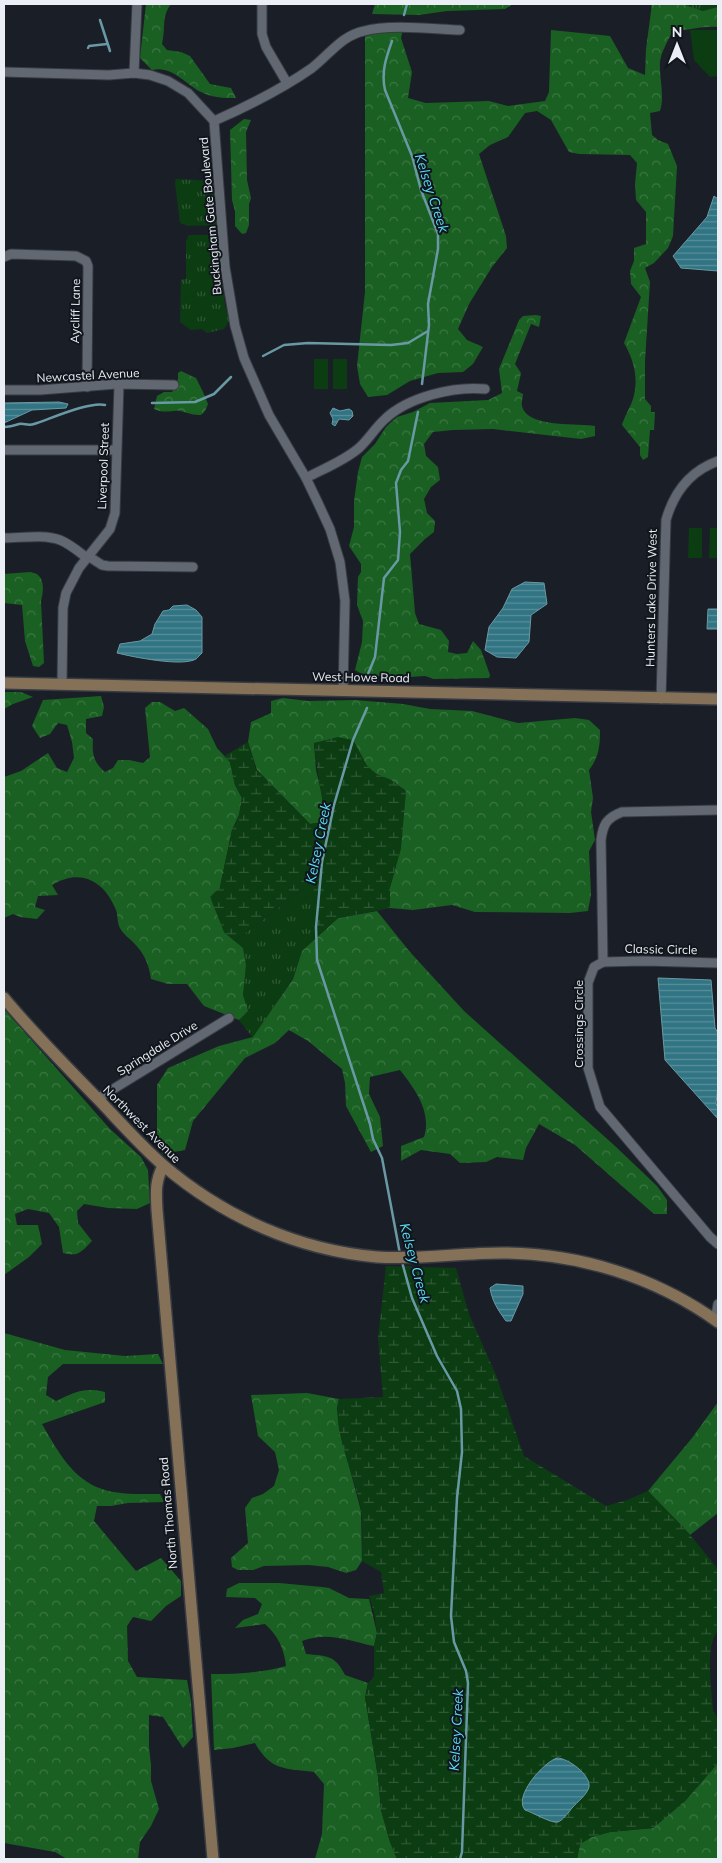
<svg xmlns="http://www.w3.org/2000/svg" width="722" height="1863" viewBox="0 0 722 1863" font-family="Mulish,sans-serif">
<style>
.grass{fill:url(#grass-tufts)}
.forest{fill:url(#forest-crowns)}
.wetland{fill:url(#wetland-marsh)}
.pitch{fill:#0c3c12}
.water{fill:url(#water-rules);stroke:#6999a5}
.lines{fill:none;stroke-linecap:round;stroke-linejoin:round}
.stream{stroke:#6999a5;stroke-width:2.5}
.street-casing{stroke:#383b42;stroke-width:11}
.secondary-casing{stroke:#383b42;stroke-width:14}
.street{stroke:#626871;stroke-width:9}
.secondary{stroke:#847158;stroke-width:11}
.labels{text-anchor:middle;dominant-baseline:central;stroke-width:4;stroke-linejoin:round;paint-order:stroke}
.street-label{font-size:12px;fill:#ebeef4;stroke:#11161d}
.water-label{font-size:14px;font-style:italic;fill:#5bdcf7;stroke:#11161d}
</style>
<defs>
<pattern id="grass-tufts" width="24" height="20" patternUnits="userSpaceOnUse" patternTransform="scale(1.25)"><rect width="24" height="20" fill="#0c3c12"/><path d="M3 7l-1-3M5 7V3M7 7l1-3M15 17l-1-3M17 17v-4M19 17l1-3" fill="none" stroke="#305835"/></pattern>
<pattern id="forest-crowns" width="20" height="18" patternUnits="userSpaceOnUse" patternTransform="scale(1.25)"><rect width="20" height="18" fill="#1a6022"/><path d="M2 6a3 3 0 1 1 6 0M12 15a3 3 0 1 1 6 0" fill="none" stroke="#3b7743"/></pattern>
<pattern id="wetland-marsh" width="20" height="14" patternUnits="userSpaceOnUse" patternTransform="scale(1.25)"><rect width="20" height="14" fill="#0c3c12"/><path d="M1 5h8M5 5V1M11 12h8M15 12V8" fill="none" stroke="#305835"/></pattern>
<pattern id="water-rules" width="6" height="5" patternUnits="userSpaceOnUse" patternTransform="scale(1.25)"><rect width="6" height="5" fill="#317483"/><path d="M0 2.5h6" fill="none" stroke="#598f9b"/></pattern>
</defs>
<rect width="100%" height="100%" fill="#1a1f27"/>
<!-- grass -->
<g class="grass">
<polygon points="651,4 718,4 718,18 651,17"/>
<polygon points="176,179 213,181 214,183 216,225 188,226 180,223 175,183"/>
<polygon points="189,235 213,235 217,237 225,305 229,321 224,329 207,333 202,329 191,330 180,322 181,279 186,279 186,241"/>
<polygon points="302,890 319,895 316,938 302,951 293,978 253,1038 239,1020 247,1010 243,995 246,965 243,948 235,941"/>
</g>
<!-- forest -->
<g class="forest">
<path d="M146 4H171C161 17 166 28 162 44L167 50 181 52 190 56 210 84 231 88 236 98C224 98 213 98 201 92 185 84 172 65 152 70L140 58Z"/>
<polygon points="375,4 513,4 505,9 447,11 419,15 372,14"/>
<path d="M652 4H682L703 11 718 7V27C702 26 688 30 672 32 668 41 661 52 660 62 659 78 665 96 660 111L650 113 652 135 658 140 668 144 677 166 673 236 668 248 654 263 645 268 650 282 645 361V399L651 406V412H655L654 430H650L648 457 643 460 640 455V447L622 425C625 415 630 408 633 399 639 379 634 360 624 343L641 297 631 284 630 271 634 261V248L646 244V212L636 200 635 184 637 163 630 155 579 154 569 152 551 120 537 111 525 113 508 137 490 145 479 154 506 236 507 248 492 267 469 304 458 329 467 340 483 347 473 364 463 372 438 373 410 381 387 395 368 397 360 384 357 366 365 292V30L403 29 401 38 412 72 408 98 426 103 489 101 508 106 545 101 549 92 551 30 610 36 628 68 645 75 646 49Z"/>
<polygon points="244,119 251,120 246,132 247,180 251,198 249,204 249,225 246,233 242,234 235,226 235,211 232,200 230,130"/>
<path d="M536 315 541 316 539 327 531 324 515 364 521 373 517 391 523 394C523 398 521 402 522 406 527 428 577 423 595 426V436L581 439 493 429 453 430 433 432 424 444 426 456 438 467 440 480 431 487 424 499 427 513 435 521 434 532 425 539 410 554 415 613 419 624 441 630 449 641 448 652 457 654 467 653 473 641 481 650 490 675 489 678 434 679 425 676 394 678 362 674 355 670 362 642 363 621 357 605 358 577 361 572V564L349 546 354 527V501L358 472 362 457 375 444 386 427 397 417 413 412 430 403 488 400 502 393 499 369 519 320 523 316Z"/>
<path d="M181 371 196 378 203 392 208 404 205 411 201 415C193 415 191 414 184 412 174 408 166 415 154 409L157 396 164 392H172L178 379V373Z"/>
<path d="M30 572C33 573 36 573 38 575 45 581 43 594 41 601L44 663 39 667 33 666 25 641 22 605 4 603V574Z"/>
<polygon points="4,692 21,692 33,697 13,704 4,709"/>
<path d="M101 696 104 707 102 716 86 719V733L93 739C92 753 93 762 105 772L113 768 118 760H129L143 763 150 757 145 708 152 702H160L175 711 184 708 208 729 217 748 230 762 235 785 242 798 239 815 232 830 220 887 224 932 243 948 246 965 243 995 248 1011 239 1020 204 1006 187 984H168L151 979C149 964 144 953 133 942 129 938 122 933 120 928 117 923 118 915 116 910 104 880 80 868 52 885L58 895 38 896 35 907 45 910 37 919 20 917 13 914 4 918V777L21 771 48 753 57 768 67 772 74 758 72 742 67 725 58 723 50 734 40 738 32 726 43 700Z"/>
<path d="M283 698 308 701 355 700 403 704 430 709 472 711 518 723 575 718 589 720 600 730C600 746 599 757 589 770L593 798 591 812 595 840 589 851 591 894 588 911 570 913 475 912 452 905 413 910 390 908V887L395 870 406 791 391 780 376 774 367 766 353 740 314 743 316 770 322 795 325 822 310 824 257 770 248 742 251 722 271 713V701Z"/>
<path d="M377 911 410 952 464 1011 615 1146 657 1186 667 1200V1214H654L575 1145 539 1124 526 1148 523 1160 497 1157 486 1162 460 1163 450 1154 421 1150 401 1161V1146L424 1137C432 1112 415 1089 400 1070L370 1077 369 1094 380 1117 383 1146 371 1152 346 1106 345 1083 342 1069 308 1041 289 1030 275 1043 245 1058 193 1121 185 1150 162 1154 157 1138V1085L168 1068 219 1046 253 1037 293 979 302 951 338 918Z"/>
<path d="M4 1009 110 1129 141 1157 148 1170 150 1203 137 1209 108 1208 84 1204 77 1211 78 1223 92 1241C81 1252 79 1257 63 1253L59 1227 49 1213 28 1209 15 1214 17 1225H38L42 1244 29 1257 4 1275Z"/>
<path d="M4 1333 65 1350 125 1356 158 1354 163 1364H63L48 1377 46 1395 56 1401C75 1392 84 1387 105 1392V1402L42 1424C57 1450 72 1479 102 1489 118 1495 143 1494 160 1494L164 1502 128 1503 111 1506H97L94 1521 136 1571 161 1558 181 1581V1596L166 1606 151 1621 133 1617 127 1626 128 1661 137 1677 187 1680 191 1701 193 1737 183 1748 163 1717 149 1715V1747L151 1765V1781L159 1809 151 1826 140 1842 138 1859H67L55 1852 4 1843Z"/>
<polygon points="307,1393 339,1399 337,1408 340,1432 361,1511 362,1561 356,1570 346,1573 328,1567 309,1565 264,1566 253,1570 238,1570 232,1567 231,1558 248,1543 245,1508 252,1498 263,1494 274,1486 279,1470 275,1452 258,1436 251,1395"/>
<polygon points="718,1402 718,1513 690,1535 648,1491 692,1438"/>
<path d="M239 1583H279L322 1587 329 1588 349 1598 369 1599 377 1633 374 1646C348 1641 329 1631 302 1641L306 1654C327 1656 335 1655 345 1675L368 1683 365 1697 378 1777 381 1810 390 1842 397 1859H315L322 1834 324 1784 314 1772C284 1768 271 1771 255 1743L233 1748 214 1750 211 1674C236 1674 262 1673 286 1666 284 1648 278 1636 265 1624L235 1628 243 1620 258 1614 262 1604 255 1598 226 1597 227 1589Z"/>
<polygon points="718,1763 718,1859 577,1859 580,1844 591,1837 610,1832 653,1828 685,1801"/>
</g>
<!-- wetland -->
<g class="wetland">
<path d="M338 737 353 740 367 766 376 774 391 780 406 791 401 849 390 887V908L338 918 316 938 319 896 302 890 235 941 224 932 210 897 220 887 232 830 239 815 242 798 235 785 230 762 224 756 248 742 256 769 310 824 325 822C323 796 316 770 314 743Z"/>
<path d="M386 1266 456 1268 469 1314 496 1375 524 1456 606 1506 627 1500 648 1491 686 1530 718 1569V1631C704 1645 712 1691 713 1711L718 1719V1763L685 1801 653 1828 610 1832 592 1837 580 1844 577 1859H397L390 1842 381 1810 378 1777 365 1697 368 1683 374 1677V1646L377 1633 374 1612 369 1596 384 1593 381 1572 362 1561C362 1545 363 1528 361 1511 357 1479 331 1431 339 1399L383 1397 378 1338Z"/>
</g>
<!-- pitch -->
<g class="pitch">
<polygon points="690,30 718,30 718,76 710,77 694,60"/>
<rect x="314" y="359" width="14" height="30"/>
<rect x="333" y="359" width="14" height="30"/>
<polygon points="689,528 702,528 702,558 688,558"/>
<polygon points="710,528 718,528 718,558 709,558"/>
</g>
<!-- water -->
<g class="water">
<polygon points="714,196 718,199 718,271 681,268 673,256 707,217"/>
<polygon points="59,402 68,404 66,408 32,410 4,423 4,403"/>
<polygon points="333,408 340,411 349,409 352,411 353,416 349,420 339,419 335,426 332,424 333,419 330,413"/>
<polygon points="525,582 544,583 547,604 531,615 529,642 516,658 497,657 485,650 489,627 503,608 512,589"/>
<path d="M187 605 196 610 202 617V653C201 654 197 658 196 659 182 667 134 657 117 653L120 644 140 641 152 634 155 624 163 611 169 610 173 606Z"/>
<polygon points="708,609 718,609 718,629 707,629"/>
<polygon points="658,978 711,980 715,1028 718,1033 718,1086 716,1103 718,1109 718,1119 665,1060"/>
<path d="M496 1284 523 1286V1294L511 1321H506C498 1310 492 1301 490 1288Z"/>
<path d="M557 1758C568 1758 591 1775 589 1787 587 1795 577 1802 572 1808 568 1813 563 1820 558 1822 552 1824 532 1812 525 1810 513 1796 544 1762 557 1758Z"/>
</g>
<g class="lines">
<!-- stream -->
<g class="stream">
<polyline points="404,15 407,4"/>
<polyline points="100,20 110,51"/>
<path d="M392 41C386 58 381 72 385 90L412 156 421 190 438 234V249L428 304 429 325 422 384"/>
<polyline points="88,48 89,46 107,44"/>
<polyline points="263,356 284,345 308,343 391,345 408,343 428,331"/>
<polyline points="152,403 195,402 214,394 231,377"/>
<path d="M4 427C10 427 13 426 19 424 24 423 28 426 34 424 50 419 90 401 105 405"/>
<polyline points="368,674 375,657 384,578 398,560 400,532 396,483 401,470 408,461 418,412"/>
<polyline points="367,708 353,740 334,805 322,862 316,927 317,960 370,1124 373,1139 382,1158 400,1254"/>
<polyline points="402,1262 412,1298 437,1356 457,1391 461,1409 462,1452 457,1498 451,1616 454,1642 466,1671 468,1683 462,1852 460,1859"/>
</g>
<defs>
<g id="street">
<polyline points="262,4 262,34 266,47 287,83"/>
<polyline points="4,72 109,75 134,73 150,75 168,81 188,93 214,121 225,267 235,326 244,358 269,415 306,478 318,503 330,529 340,562 345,601 343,691"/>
<polyline points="134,73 137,4"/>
<path d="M214 121C248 106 282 89 312 68 330 54 341 36 364 31 389 24 433 29 460 30"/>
<polyline points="4,257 11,254 76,256 86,261 88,266 87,387"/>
<polyline points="4,390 40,390 117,384 174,385"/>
<polyline points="4,450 116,450"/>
<path d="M306 478C323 469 344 461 359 448 369 439 375 428 385 419 408 397 454 386 485 389"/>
<path d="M4 538C21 538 43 534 60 540 70 544 78 551 87 558"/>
<polyline points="88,556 102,565 108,566 193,567"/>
<polyline points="62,684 63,608 66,593 79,568 110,529 115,513 119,384"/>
<path d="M661 699 666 520C674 492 690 471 718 461"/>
<polyline points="603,962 594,967 588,983 588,1068 600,1107 710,1237 718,1244"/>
<path d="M603 962 601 840C603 825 606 818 622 812L718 810"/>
<polyline points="603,962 644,961 718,963"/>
<polyline points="97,1099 229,1018"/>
<polyline points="715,1320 718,1304"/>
</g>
<g id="secondary">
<polyline points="4,683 718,699"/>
<path d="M4 998C33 1033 65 1065 97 1098 119 1121 140 1145 164 1166 224 1217 298 1250 377 1257 419 1260 460 1253 501 1253 579 1253 655 1277 718 1322"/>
<path d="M163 1166C155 1182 156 1192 157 1210L213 1859"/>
</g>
</defs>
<!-- street casing -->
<use href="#street" class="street-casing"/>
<!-- secondary casing -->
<use href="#secondary" class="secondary-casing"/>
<!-- street -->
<use href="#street" class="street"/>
<!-- secondary -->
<use href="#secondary" class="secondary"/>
</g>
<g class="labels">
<!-- street labels -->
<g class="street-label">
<text transform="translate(210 216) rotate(-95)">Buckingham Gate Boulevard</text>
<text transform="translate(75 311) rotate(-89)">Aycliff Lane</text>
<text transform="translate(88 375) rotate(-3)">Newcastel Avenue</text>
<text transform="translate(103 466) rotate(-88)">Liverpool Street</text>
<text transform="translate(651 598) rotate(-89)">Hunters Lake Drive West</text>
<text transform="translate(361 677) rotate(1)">West Howe Road</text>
<text transform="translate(661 949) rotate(1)">Classic Circle</text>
<text transform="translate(578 1024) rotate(-90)">Crossings Circle</text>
<text transform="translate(157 1048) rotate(-32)">Springdale Drive</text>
<text transform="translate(142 1124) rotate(45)">Northwest Avenue</text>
<text transform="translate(168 1513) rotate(-95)">North Thomas Road</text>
</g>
<!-- water labels -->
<g class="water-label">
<text transform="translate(432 193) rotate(72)">Kelsey Creek</text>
<text transform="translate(318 843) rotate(-79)">Kelsey Creek</text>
<text transform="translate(415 1263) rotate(75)">Kelsey Creek</text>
<text transform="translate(456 1730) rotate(-87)">Kelsey Creek</text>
</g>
</g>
<!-- border -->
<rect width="722" height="1863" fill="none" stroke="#ebeef4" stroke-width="10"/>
<!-- north arrow -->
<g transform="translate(677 45)" stroke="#11161d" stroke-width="4" paint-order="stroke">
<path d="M0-4L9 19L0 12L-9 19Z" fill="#ebeef4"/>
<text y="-8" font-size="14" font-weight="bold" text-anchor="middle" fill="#ebeef4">N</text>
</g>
</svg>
